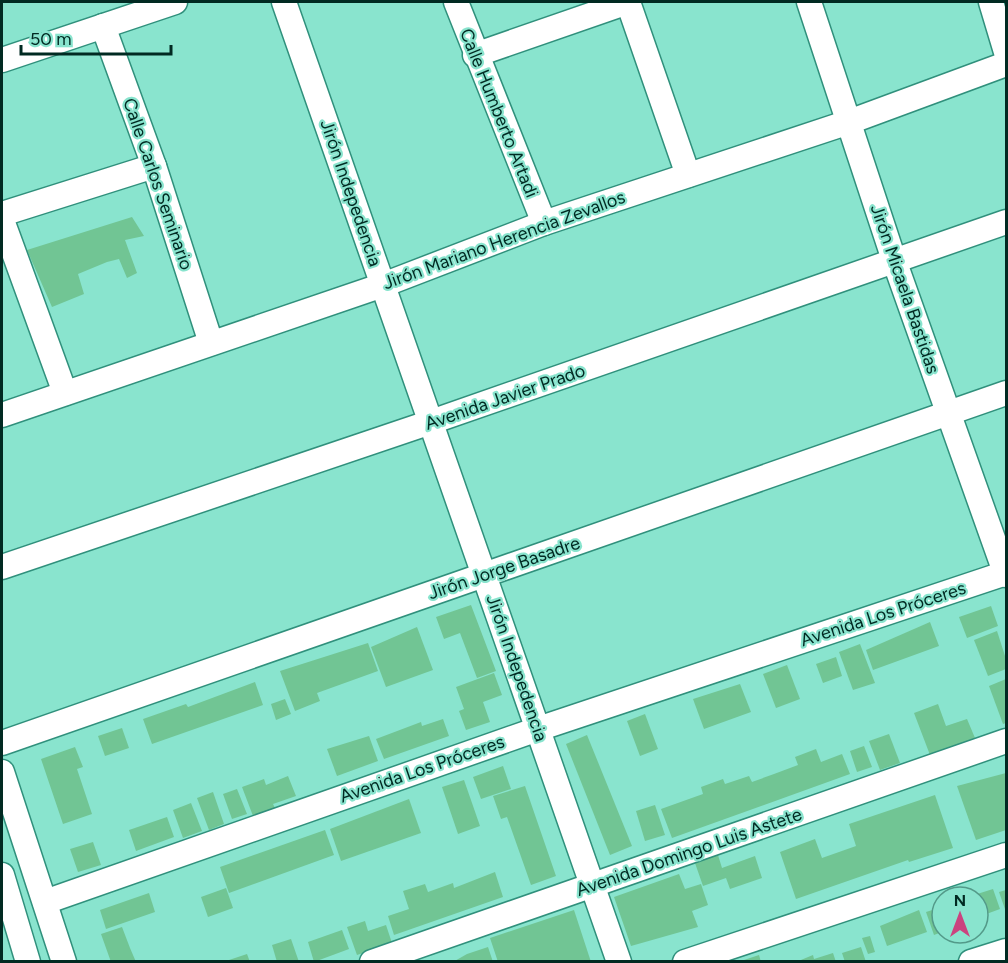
<svg xmlns="http://www.w3.org/2000/svg" width="1008" height="963" viewBox="0 0 1008 963" font-family="Figtree,sans-serif">
<style>
.building{fill:#71c594}
.lines{fill:none;stroke-linecap:round;stroke-linejoin:round}
.minor-casing{stroke:#30907c;stroke-width:27}
.minor{stroke:#fff;stroke-width:24}
.labels{text-anchor:middle;dominant-baseline:central;stroke-width:4.5;stroke-linejoin:round;paint-order:stroke}
.street-label{font-size:18px;fill:#012a22;stroke:#89e4ce}
</style>
<rect width="100%" height="100%" fill="#89e4ce"/>
<!-- building -->
<g class="building">
<polygon points="132,217 144,236 125,240 137,273 127,278 119,259 107,262 78,274 84,294 52,307 27,250"/>
<polygon points="471,605 496,671 477,678 460,633 444,639 436,617"/>
<polygon points="991,606 998,626 967,638 959,617"/>
<polygon points="930,622 939,646 873,670 866,650"/>
<polygon points="417,627 433,670 386,687 371,647"/>
<polygon points="997,631 1006,659 1006,669 988,676 974,640"/>
<polygon points="368,643 378,671 317,693 320,701 295,711 280,671"/>
<polygon points="860,644 875,683 853,690 839,652"/>
<polygon points="836,657 842,676 823,683 816,664"/>
<polygon points="787,665 800,699 776,708 763,674"/>
<polygon points="494,673 502,695 483,702 490,722 466,730 459,711 464,709 456,687"/>
<polygon points="1006,679 1006,723 1003,724 989,686"/>
<polygon points="255,682 263,705 152,744 143,719 186,704 188,707"/>
<polygon points="740,684 751,712 704,729 693,699"/>
<polygon points="285,699 291,714 276,720 271,704"/>
<polygon points="938,704 946,726 967,719 975,738 930,755 914,713"/>
<polygon points="645,714 658,749 640,756 627,721"/>
<polygon points="443,719 449,736 384,759 376,739 421,722 422,726"/>
<polygon points="122,728 129,748 105,756 98,736"/>
<polygon points="889,734 900,763 880,770 869,741"/>
<polygon points="587,735 632,846 610,855 566,744"/>
<polygon points="369,736 378,761 337,776 327,749"/>
<polygon points="864,746 872,767 857,772 850,751"/>
<polygon points="75,747 83,767 77,769 92,814 63,824 41,759"/>
<polygon points="816,749 821,762 842,754 850,774 672,838 661,809 703,794 701,787 723,779 725,784 749,776 752,782 774,774 798,765 795,757"/>
<polygon points="503,766 511,789 481,799 473,777"/>
<polygon points="1006,773 1006,830 976,840 957,786"/>
<polygon points="288,776 296,796 273,804 275,808 253,816 242,787 264,779 266,785"/>
<polygon points="464,780 480,826 458,834 442,787"/>
<polygon points="525,786 556,876 531,885 507,817 501,819 493,796"/>
<polygon points="237,789 247,814 232,819 223,794"/>
<polygon points="213,792 224,824 209,830 197,798"/>
<polygon points="935,795 953,848 909,862 908,860 796,899 780,852 815,839 822,858 856,846 849,824"/>
<polygon points="409,799 421,833 341,861 330,829"/>
<polygon points="191,803 202,831 183,838 173,810"/>
<polygon points="655,805 665,835 645,841 636,811"/>
<polygon points="167,817 174,837 136,851 129,830"/>
<polygon points="325,830 334,855 229,893 220,867"/>
<polygon points="93,842 101,865 78,872 70,849"/>
<polygon points="718,855 722,868 755,856 762,878 730,889 726,878 703,886 695,863"/>
<polygon points="495,872 503,897 394,935 388,916 409,909 403,891 425,884 428,892 453,883 454,888"/>
<polygon points="679,874 685,889 701,884 708,905 692,911 698,927 631,946 614,897"/>
<polygon points="226,888 233,908 208,917 201,897"/>
<polygon points="993,889 1000,909 981,916 978,897 974,895"/>
<polygon points="1006,890 1006,912 999,892"/>
<polygon points="149,893 155,912 106,929 100,910"/>
<polygon points="942,907 942,932 934,935 926,912"/>
<polygon points="574,910 591,962 498,962 490,938"/>
<polygon points="919,910 927,932 887,946 880,926"/>
<polygon points="365,921 368,931 386,925 392,943 357,955 347,927"/>
<polygon points="122,927 130,948 136,962 111,962 101,934"/>
<polygon points="342,930 349,949 314,962 308,942"/>
<polygon points="870,936 875,952 868,954 862,938"/>
<polygon points="291,939 299,962 277,962 272,945"/>
<polygon points="488,947 493,962 453,962 467,954"/>
<polygon points="861,947 866,962 845,962 842,953"/>
<polygon points="833,953 836,962 796,962 813,955 814,959"/>
<polygon points="247,954 250,962 226,962 226,961"/>
<polygon points="759,955 761,962 741,962 741,961"/>
</g>
<g class="lines">
<defs>
<g id="minor">
<polyline points="284,2 619,962"/>
<polyline points="456,2 544,223"/>
<polyline points="628,2 688,175"/>
<polyline points="809,2 894,260 1006,575"/>
<polyline points="991,2 1006,52"/>
<polyline points="103,26 154,166 211,343"/>
<polyline points="475,55 628,2"/>
<polyline points="2,60 175,2"/>
<polyline points="2,214 154,166"/>
<polyline points="2,220 65,393"/>
<polyline points="2,415 383,285 544,223 849,122 1006,64"/>
<polyline points="2,567 431,422 1006,222"/>
<polyline points="2,743 1006,393"/>
<polyline points="2,772 64,962"/>
<polyline points="2,875 28,962"/>
<polyline points="45,902 538,729 1006,573"/>
<polyline points="372,962 1006,741"/>
<polyline points="685,962 1006,855"/>
<polyline points="971,962 1006,951"/>
</g>
</defs>
<!-- minor casing -->
<use href="#minor" class="minor-casing"/>
<!-- minor -->
<use href="#minor" class="minor"/>
</g>
<g class="labels">
<!-- street labels -->
<g class="street-label">
<text transform="translate(499 113) rotate(68)">Calle Humberto Artadi</text>
<text transform="translate(158 184) rotate(71)">Calle Carlos Seminario</text>
<text transform="translate(351 193) rotate(71)">Jirón Indepedencia</text>
<text transform="translate(504 240) rotate(-20)">Jirón Mariano Herencia Zevallos</text>
<text transform="translate(905 289) rotate(71)">Jirón Micaela Bastidas</text>
<text transform="translate(505 397) rotate(-19)">Avenida Javier Prado</text>
<text transform="translate(504 568) rotate(-19)">Jirón Jorge Basadre</text>
<text transform="translate(883 614) rotate(-18)">Avenida Los Próceres</text>
<text transform="translate(517 668) rotate(71)">Jirón Indepedencia</text>
<text transform="translate(422 769) rotate(-19)">Avenida Los Próceres</text>
<text transform="translate(689 852) rotate(-19)">Avenida Domingo Luis Astete</text>
</g>
</g>
<!-- border -->
<rect width="1008" height="963" fill="none" stroke="#012a22" stroke-width="6"/>
<!-- north arrow -->
<g transform="translate(960 915)"><circle r="28" fill="#89e4ce" stroke="#539a89" stroke-width="1.5"/>
<path d="M0-4.5L10 22L0 15L-10 22Z" fill="#cb437f"/>
<text y="-9" font-size="16" font-weight="bold" text-anchor="middle" fill="#012a22">N</text>
</g>
<!-- scale -->
<path d="M21 45v9h150v-9" fill="none" stroke="#012a22" stroke-width="3"/>
<text x="30" y="45" font-size="18" fill="#012a22" stroke="#89e4ce" stroke-width="4.5" paint-order="stroke">50 m</text>
</svg>
